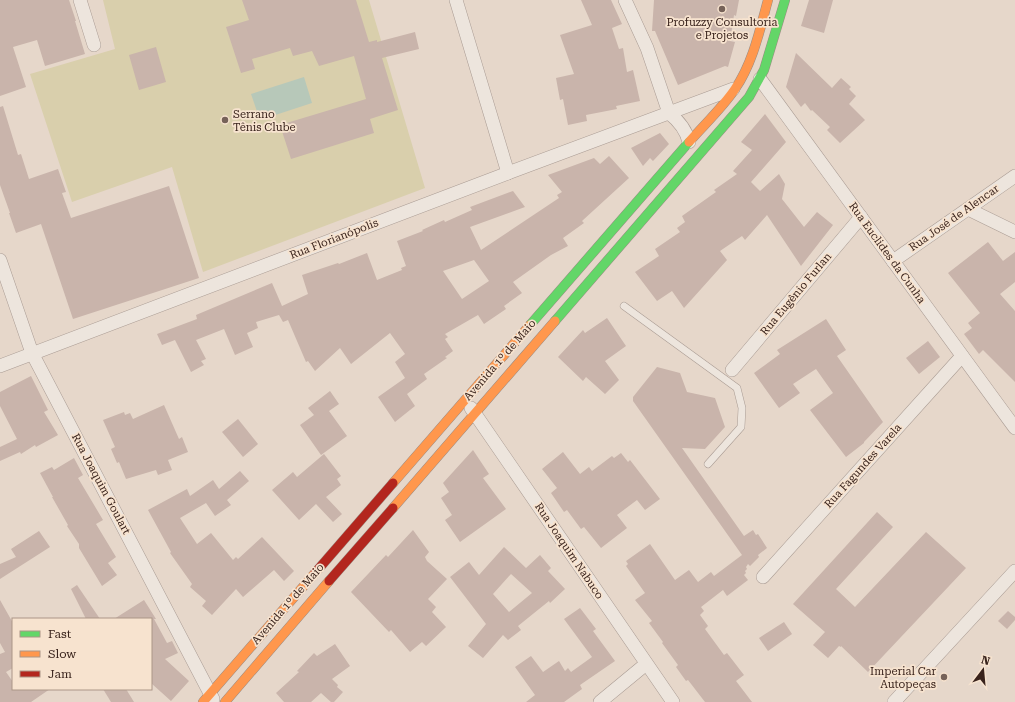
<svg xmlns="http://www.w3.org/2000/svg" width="1015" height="702" viewBox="0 0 1015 702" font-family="'Roboto Serif',serif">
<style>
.green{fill:#d9cfac}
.water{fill:#b7c8b9}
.building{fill:#c9b4ab;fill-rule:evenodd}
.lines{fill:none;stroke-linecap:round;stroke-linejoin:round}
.lane-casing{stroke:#aa9c94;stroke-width:8}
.street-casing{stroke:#aa9c94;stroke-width:14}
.fast-casing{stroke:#9a8c84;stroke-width:10}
.slow-casing{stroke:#9a8c84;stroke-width:10}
.jam-casing{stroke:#9a8c84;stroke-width:10}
.lane{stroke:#ede5dd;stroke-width:7}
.street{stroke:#ede5dd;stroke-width:13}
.fast{stroke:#63d668;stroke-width:9}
.slow{stroke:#ff974d;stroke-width:9}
.jam{stroke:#b3261e;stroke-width:9}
.poi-dot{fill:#766259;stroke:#f7e3cf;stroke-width:1.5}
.labels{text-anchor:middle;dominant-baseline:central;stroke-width:3.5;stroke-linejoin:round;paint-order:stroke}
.poi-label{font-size:11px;fill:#39231c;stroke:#f7e3cf}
.street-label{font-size:11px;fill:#39231c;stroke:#f7e3cf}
</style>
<rect width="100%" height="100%" fill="#e6d7ca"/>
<!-- green -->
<polygon class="green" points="103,0 369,0 425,188 203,272 172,167 72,202 30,74 115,49"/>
<!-- water -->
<polygon class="water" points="304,77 312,103 260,120 251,94"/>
<!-- building -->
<g class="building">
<polygon points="0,0 69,0 76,21 75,21 85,54 45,66 37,40 13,47 26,87 0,96"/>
<polygon points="242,0 356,0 369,42 377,40 377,42 415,32 419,49 382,58 398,110 370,119 374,133 291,159 280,125 366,99 354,56 319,66 312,51 293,56 290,48 252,59 255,69 241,73 226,27 249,20"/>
<polygon points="581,0 611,0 622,24 612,28 619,49 623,48 627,72 633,70 640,101 616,106 617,109 586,115 587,121 568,125 563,99 560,100 556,78 574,74 560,35 592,25"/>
<polygon points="654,0 739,0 736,16 734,15 730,41 735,42 728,67 725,66 678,85 655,31 652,31"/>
<polygon points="809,0 833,0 824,33 801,26"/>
<polygon points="156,47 166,82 139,90 129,55"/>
<polygon points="796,53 832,88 841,78 851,87 849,89 856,96 849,104 865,120 840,143 827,130 830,127 812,110 811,111 805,103 801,107 786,87"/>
<polygon points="3,106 18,155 21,154 29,179 58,169 66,192 62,193 71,218 169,186 199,278 73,319 41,224 16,233 9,213 10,213 0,185 0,107"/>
<polygon points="765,114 786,142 751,182 760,191 779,174 785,184 782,199 804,227 817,212 833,225 801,266 767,215 745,240 742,236 720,251 727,260 684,308 672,291 657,301 635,272 659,256 655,249 680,232 677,228 685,222 682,216 716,192 714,190 737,174 733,171 752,150 741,142"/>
<polygon points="660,133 669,144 653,161 650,158 643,166 631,148"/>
<path d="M609 156 629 178 582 221 584 223 563 238 568 246 551 255 513 282 522 293 504 306 506 309 484 324 478 315 445 334 448 337 445 339 453 351 445 357 447 358 424 374 427 379 407 394 415 406 395 422 378 397 405 378 395 362 405 354 390 333 351 364 340 348 315 371 308 361 306 362 288 320 283 322 279 315 256 322 258 328 247 333 253 347 235 355 224 329 196 340 206 359 201 361 204 365 191 372 175 340 162 345 157 334 197 319 196 315 272 283 282 306 308 294 302 275 338 263 339 264 367 253 377 280 402 270 401 268 406 266 397 241 423 231 422 230 444 220 445 222 472 210 470 207 513 191 525 207 470 227 481 250 559 198 557 195 562 192 548 175 594 158 600 164ZM474 260 489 281 462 299 443 271Z"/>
<polygon points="988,242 1003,261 1015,252 1015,282 1000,294 1015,311 1015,382 983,350 979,354 964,334 972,328 968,323 980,313 948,273"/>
<polygon points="607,318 626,346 605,361 619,380 605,394 586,377 583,381 558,357 583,330 585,333"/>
<polygon points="826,319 846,350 837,356 883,422 864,442 864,443 846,457 810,410 833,393 816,369 793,384 800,393 779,408 754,373 780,354 777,350"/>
<polygon points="928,341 940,357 919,374 906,358"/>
<polygon points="657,367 680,373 687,392 715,398 725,427 705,449 682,448 744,536 753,530 756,535 758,534 767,548 758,555 759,557 750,566 748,564 746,567 747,569 745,571 746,573 744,575 748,580 727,596 723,590 701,607 704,611 700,615 708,626 705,629 724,655 727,653 744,675 736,681 752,702 705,702 688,680 686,681 676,667 678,665 662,643 663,642 649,623 652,621 635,600 645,593 626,566 628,564 626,561 650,544 675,580 689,570 698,582 711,572 714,576 742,555 633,401 633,397"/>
<polygon points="31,376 48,410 44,412 58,435 36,447 35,445 21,454 20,452 0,461 0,447 17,439 0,406 0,392"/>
<polygon points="330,391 339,404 329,411 347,436 321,455 300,425 314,415 308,408"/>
<polygon points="164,405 179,439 182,437 188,452 168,460 172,470 158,475 156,470 126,479 119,462 117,463 111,449 115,447 103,420 124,412 125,415 130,413 133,419"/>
<polygon points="238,419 258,444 243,457 222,432"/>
<polygon points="473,450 489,474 483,478 506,509 460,542 445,520 452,515 441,498 449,492 443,483"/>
<polygon points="563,452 580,474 589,467 592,471 612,456 614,458 621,453 628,462 630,460 660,499 645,510 637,500 617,515 627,528 601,548 584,527 581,529 567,510 564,512 551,493 557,488 542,469"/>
<polygon points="324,454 341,476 337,479 341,485 326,497 342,514 333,522 316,504 299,520 272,490 293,472 297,477"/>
<polygon points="74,458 83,475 78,478 103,520 96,524 116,557 108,563 117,575 102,586 79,548 79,544 67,526 68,525 52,497 53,497 40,473 52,467 54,470"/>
<polygon points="240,471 249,481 227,500 231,505 215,516 206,503 180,518 197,544 211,533 233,560 236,557 238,559 262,537 294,571 284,581 274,570 243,597 236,589 212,615 202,606 206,601 190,587 192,584 170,553 171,552 148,510 187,489 190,496 213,480 219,489"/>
<polygon points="877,512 893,527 836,589 855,607 926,532 966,568 868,672 841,646 841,647 839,646 828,658 813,645 825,632 793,604"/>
<polygon points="413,530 429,552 425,557 427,561 447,579 428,599 436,607 432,612 446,627 426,646 422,642 410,652 391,630 389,632 351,592 386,555 388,557"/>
<polygon points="39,531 50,547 0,579 0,564 16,557 11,549"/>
<path d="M504 547 526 568 540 555 551 568 548 571 565 589 550 603 549 601 518 626 521 630 508 640 503 635 483 658 468 646 486 624 450 577 469 562 479 575ZM511 574 532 593 509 612 493 594Z"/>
<polygon points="77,585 100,619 86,619 71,589"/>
<polygon points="0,600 13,623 13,668 6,672 13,682 13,689 50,689 31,702 0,702 0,654 5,652 0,643"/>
<polygon points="144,600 156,619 154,619 167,643 172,641 178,653 165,659 189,681 171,701 151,683 151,619 114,619"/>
<polygon points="580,608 596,629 593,631 615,661 580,685 582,689 564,702 526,702 535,695 515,667 531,656 543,672 559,661 565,671 568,668 571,672 592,657 564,619"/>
<polygon points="1008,611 1015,617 1015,620 1007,629 998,621"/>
<polygon points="784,622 792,634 768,651 759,638"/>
<polygon points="335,644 350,666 332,679 338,685 337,687 343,692 334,702 331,702 321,693 311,702 284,702 276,693 299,672 297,671 314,653 317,656"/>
<polygon points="103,689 126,689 134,702 111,702"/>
</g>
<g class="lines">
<defs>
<polyline id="lane" points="624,306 737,388 742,408 741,427 708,464"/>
<g id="street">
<polyline points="80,0 94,45"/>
<polyline points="456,0 508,173"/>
<polyline points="625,0 647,48 669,113"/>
<polyline points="760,79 1015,428"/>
<path d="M669 113C679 121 686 129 689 142"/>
<polyline points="968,209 1015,232"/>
<polyline points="0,260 32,353 213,699"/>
<polyline points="893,261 1015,176"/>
<polyline points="0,366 508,173 733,89"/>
<polyline points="732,370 861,217"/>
<polyline points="471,408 673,702"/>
<polyline points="763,577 962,356"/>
<polyline points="600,702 646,664"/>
<polyline points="894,702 1015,571"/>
</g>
<g id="fast">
<polyline points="555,321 749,97 764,70 785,0"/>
<polyline points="530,325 689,142"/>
</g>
<g id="slow">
<path d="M689 142C703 126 723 107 735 89 753 63 760 29 768 0"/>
<polyline points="393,483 530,325"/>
<polyline points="393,508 555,321"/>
<polyline points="203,702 315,573"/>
<polyline points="225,702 329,581"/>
</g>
<g id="jam">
<polyline points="315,573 393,483"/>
<polyline points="329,581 393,508"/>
</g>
</defs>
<!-- lane casing -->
<use href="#lane" class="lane-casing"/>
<!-- street casing -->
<use href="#street" class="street-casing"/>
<!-- fast casing -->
<use href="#fast" class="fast-casing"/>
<!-- slow casing -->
<use href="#slow" class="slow-casing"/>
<!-- jam casing -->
<use href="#jam" class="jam-casing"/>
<!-- lane -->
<use href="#lane" class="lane"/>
<!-- street -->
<use href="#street" class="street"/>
<!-- fast -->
<use href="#fast" class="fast"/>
<!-- slow -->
<use href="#slow" class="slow"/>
<!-- jam -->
<use href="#jam" class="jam"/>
</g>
<!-- markers -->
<g class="poi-dot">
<circle cx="722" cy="9" r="4"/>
<circle cx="225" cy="120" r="4"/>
<circle cx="944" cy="677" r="4"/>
</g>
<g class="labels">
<!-- poi labels -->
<g class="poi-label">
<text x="722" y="22">Profuzzy Consultoria<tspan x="722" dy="13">e Projetos</tspan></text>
<text x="233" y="114" text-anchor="start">Serrano<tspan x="233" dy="13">Tênis Clube</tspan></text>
<text x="936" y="671" text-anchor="end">Imperial Car<tspan x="936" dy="13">Autopeças</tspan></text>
</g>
<!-- street labels -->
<g class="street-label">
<text transform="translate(954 218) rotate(-35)">Rua José de Alencar</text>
<text transform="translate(334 239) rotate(-21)">Rua Florianópolis</text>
<text transform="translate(887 253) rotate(54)">Rua Euclides da Cunha</text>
<text transform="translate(796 294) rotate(-50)">Rua Eugênio Furlan</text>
<text transform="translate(500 360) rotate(-49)">Avenida 1º de Maio</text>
<text transform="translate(863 466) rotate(-48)">Rua Fagundes Varela</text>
<text transform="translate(101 484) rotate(62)">Rua Joaquim Goulart</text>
<text transform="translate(569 551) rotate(56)">Rua Joaquim Nabuco</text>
<text transform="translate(288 604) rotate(-49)">Avenida 1º de Maio</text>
</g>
</g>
<!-- legend -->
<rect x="12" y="618" width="140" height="72" fill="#f7e3cf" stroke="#ab9687"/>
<rect x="20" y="631" width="20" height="6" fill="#63d668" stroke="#ab9687"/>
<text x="48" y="638" font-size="12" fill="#39231c">Fast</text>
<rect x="20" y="651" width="20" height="6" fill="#ff974d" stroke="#ab9687"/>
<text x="48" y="658" font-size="12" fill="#39231c">Slow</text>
<rect x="20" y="671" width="20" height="6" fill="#b3261e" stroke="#ab9687"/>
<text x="48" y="678" font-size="12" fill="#39231c">Jam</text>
<!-- north arrow -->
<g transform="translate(983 670) rotate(16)" stroke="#f7e3cf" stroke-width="3" paint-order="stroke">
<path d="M0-3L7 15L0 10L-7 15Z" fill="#39231c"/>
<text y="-6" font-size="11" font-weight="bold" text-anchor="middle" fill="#39231c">N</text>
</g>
</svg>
